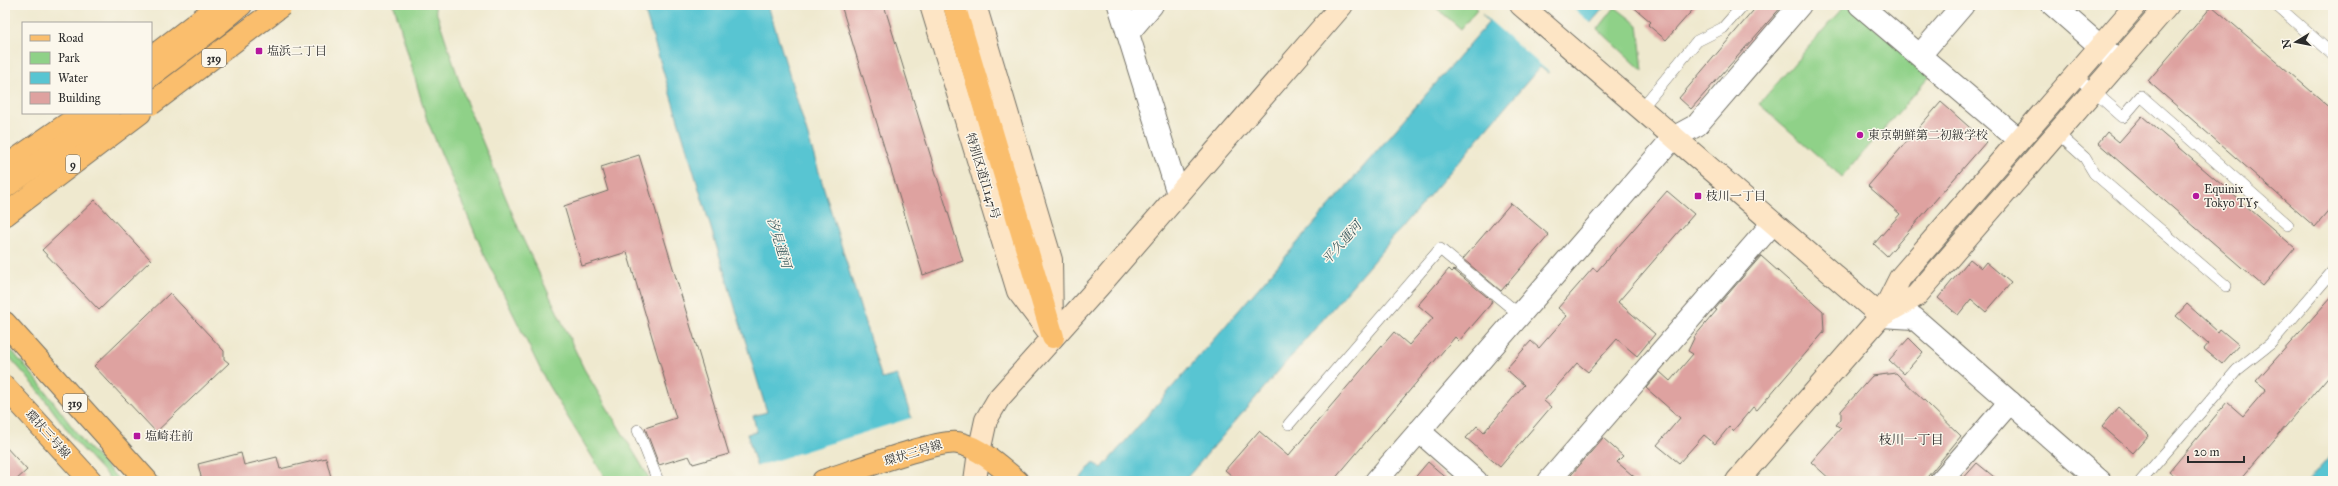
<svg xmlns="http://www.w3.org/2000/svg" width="2338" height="486" viewBox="0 0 2338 486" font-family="'IM FELL Great Primer','Noto Serif JP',serif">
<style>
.green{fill:#8fd188;stroke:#5d7e5a}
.water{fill:#59c5d2;stroke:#42787e}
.pier{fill:#efe9cf}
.building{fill:#dea2a0}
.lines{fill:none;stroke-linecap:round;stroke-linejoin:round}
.lane-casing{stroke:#706e64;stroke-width:12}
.street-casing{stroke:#706e64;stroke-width:24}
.secondary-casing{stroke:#706e64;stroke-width:24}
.primary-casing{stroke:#706e64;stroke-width:24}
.highway-casing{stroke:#706e64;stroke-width:24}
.lane{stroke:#fff;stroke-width:11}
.street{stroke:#fff;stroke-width:22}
.secondary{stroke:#fde5c5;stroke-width:22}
.primary{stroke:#fabe6d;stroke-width:22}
.highway{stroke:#fabe6d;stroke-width:22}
.highway-bridge-casing{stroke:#706e64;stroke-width:24;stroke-linecap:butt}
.highway-bridge{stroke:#fabe6d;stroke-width:22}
.poi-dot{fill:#b5179e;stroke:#fbf7ec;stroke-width:1.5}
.labels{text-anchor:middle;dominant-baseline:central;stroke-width:3;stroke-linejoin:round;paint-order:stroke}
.shield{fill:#fbf7ec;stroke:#696865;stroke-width:1}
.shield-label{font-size:11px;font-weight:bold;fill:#2b2b2b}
.poi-label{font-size:12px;fill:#2b2b2b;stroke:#fbf7ec;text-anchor:start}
.street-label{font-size:12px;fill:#2b2b2b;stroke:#fbf7ec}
.water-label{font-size:13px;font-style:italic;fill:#39595d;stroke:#fbf7ec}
.neighbourhood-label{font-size:13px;fill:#2b2b2b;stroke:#fbf7ec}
</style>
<rect width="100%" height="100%" fill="#fbf7ec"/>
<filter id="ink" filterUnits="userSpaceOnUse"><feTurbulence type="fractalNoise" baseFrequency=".025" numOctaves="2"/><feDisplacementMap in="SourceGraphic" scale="8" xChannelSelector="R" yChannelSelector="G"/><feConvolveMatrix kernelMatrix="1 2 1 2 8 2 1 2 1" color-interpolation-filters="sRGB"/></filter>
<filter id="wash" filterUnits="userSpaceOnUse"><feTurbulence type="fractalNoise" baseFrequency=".012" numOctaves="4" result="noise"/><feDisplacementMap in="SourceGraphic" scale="16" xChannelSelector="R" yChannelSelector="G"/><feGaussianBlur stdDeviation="0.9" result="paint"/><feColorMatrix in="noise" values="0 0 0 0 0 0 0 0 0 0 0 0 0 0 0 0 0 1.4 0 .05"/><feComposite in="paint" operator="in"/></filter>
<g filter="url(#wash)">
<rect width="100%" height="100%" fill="#efe9cf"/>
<!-- green -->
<g class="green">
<polygon points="394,5 434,5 467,104 522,237 584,369 651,481 607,481 548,385 483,252 427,120"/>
<polygon points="1433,5 1473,5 1477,9 1461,29"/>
<polygon points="1845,5 1848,5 1930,76 1842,177 1759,104"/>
<polygon points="1615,7 1638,25 1643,71 1598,29"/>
<polygon points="5,343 37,380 85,444 120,481 112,481 76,442 34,385 5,352"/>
</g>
<!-- water -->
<g class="water">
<polygon points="643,5 768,5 882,379 897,375 933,481 761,481 747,434 757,432 753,416 767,412"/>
<polygon points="1490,5 1606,5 1548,73 1540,67 1184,481 1078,481 1093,463 1102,468 1489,22 1482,14"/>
<polygon points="2333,453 2333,481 2308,481"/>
</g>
<!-- pier -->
<g class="pier">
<polygon points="1487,5 1569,5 1592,24 1550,73 1481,13"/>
<polygon points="914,417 935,481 759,481 755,467"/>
</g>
<g id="blocks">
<!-- building -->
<g class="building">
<polygon points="841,5 884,5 963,261 923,275"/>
<polygon points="1631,5 1697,5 1666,40 1648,25 1651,22"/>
<polygon points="1758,5 1783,5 1691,109 1679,98"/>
<polygon points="2212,6 2333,110 2333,206 2315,227 2148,81"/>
<polygon points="1941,102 1986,142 1887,256 1874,244 1900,214 1868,186"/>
<polygon points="2142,116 2295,248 2263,286 2098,143 2107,132 2119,142"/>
<polygon points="639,155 729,454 693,464 689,456 659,465 645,428 676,418 627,252 582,266 564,206 608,191 601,167"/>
<polygon points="1667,191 1694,214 1618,302 1655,334 1637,356 1617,339 1588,372 1577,363 1544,401 1551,407 1500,467 1466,438 1477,426 1484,432 1524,385 1506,369 1531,341 1539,348 1567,316 1558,308 1593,268 1597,271"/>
<polygon points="95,200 151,260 99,310 42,250"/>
<polygon points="1511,203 1549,235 1501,291 1463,259"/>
<polygon points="1761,256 1823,311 1824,332 1757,410 1753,407 1733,431 1729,427 1715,444 1704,435 1679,463 1657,445 1680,418 1646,388 1660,372 1670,381 1693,354 1688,351 1695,336 1717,310 1715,309"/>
<polygon points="1970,259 1981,268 1986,262 2011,283 1986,312 1971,299 1958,315 1938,298"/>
<polygon points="1449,269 1452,272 1454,270 1492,301 1490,305 1459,341 1455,337 1333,481 1238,481 1225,470 1259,431 1288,456 1394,332 1409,345 1433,318 1418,305"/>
<polygon points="170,293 224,351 224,359 229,363 156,432 94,366"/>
<polygon points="2333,295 2333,371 2239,481 2180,481 2169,472 2227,402 2243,416 2266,389 2256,381"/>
<polygon points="2187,304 2218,332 2220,329 2239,345 2222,364 2204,349 2208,344 2176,316"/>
<polygon points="1909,338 1923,352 1904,374 1889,360"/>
<polygon points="1896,373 1961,436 1924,481 1832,481 1811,462 1841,428 1836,425 1841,419 1841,411 1872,376"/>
<polygon points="2118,407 2149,435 2133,453 2102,426"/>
<polygon points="1603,438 1623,456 1617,462 1639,481 1566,481"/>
<polygon points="5,446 27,470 15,481 5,481"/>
<polygon points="241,453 244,465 277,457 280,469 326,458 332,481 202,481 198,464"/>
<polygon points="1428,462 1450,481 1412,481"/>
<polygon points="1977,463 1999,481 1961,481"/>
</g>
</g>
</g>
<g filter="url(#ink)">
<use href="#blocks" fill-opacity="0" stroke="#706e64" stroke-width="1"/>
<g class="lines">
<defs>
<g id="lane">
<polyline points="2276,5 2333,55"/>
<polyline points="2075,75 2123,117 2141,96 2288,225"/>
<polyline points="1641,109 1697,41 1723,28 1743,5"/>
<polyline points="2057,133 2085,158 2094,173 2226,286"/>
<polyline points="1289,424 1440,249 1520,315"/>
<polyline points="638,430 658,481"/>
<polyline points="2141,481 2237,370 2270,344 2333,271"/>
</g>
<g id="street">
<polyline points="1119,5 1178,194"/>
<polyline points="1860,5 2019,140"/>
<polyline points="2053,5 2118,62"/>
<polyline points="1128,33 1152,5"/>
<polyline points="1920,55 1963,5"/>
<polyline points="1881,316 1914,318 2100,481"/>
<polyline points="1419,431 1476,481"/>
<polyline points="1376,481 1673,138 1697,125 1800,5"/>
<polyline points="1549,481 1773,223"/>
<polyline points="1941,481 2010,402"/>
</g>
<g id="secondary">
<polyline points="931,5 1018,291 1052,336"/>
<polyline points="975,5 1051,260 1052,324"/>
<polyline points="1521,5 1881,316"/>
<polyline points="1881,316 1916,296 2168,5"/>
<polyline points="975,481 979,452 986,420 999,398 1100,285 1342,5"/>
<polyline points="1737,481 1881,316 1900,278 2136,5"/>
</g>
<g id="primary">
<polyline points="151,58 220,5"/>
<polyline points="5,323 147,481"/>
<polyline points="5,387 91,481"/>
<path d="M823 481C849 473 937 439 958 443 979 447 1001 467 1017 481"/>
</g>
<g id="highway">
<polyline points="954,5 1053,337"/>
<polyline points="151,80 241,5"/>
<polyline points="5,167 83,113"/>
<polyline points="5,187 109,113"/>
<polyline points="5,215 140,113"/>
</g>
</defs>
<!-- lane casing -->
<use href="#lane" class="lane-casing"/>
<!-- street casing -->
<use href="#street" class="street-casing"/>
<!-- secondary casing -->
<use href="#secondary" class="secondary-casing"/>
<!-- primary casing -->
<use href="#primary" class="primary-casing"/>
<!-- highway casing -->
<use href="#highway" class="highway-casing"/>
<!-- lane -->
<use href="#lane" class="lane"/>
<!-- street -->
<use href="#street" class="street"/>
<!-- secondary -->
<use href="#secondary" class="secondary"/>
<!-- primary -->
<use href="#primary" class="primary"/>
<!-- highway -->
<use href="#highway" class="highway"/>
<defs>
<polyline id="highway-bridge" points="151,104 282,5"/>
</defs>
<!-- highway-bridge casing -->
<use href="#highway-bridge" class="highway-bridge-casing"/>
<!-- highway-bridge -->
<use href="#highway-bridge" class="highway-bridge"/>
</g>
</g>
<!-- markers -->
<g class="poi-dot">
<rect x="255" y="47" width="8" height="8" rx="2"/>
<circle cx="1860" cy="135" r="4"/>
<rect x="1694" y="192" width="8" height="8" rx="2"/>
<circle cx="2196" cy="196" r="4"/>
<rect x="133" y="432" width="8" height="8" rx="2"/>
</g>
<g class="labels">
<!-- shield labels -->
<g class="shield">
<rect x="202" y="49" width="24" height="18" rx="3"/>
<rect x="66" y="155" width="14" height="18" rx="3"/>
<rect x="63" y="394" width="24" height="18" rx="3"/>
</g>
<g class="shield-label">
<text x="214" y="58">319</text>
<text x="73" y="164">9</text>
<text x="75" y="403">319</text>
</g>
<!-- poi labels -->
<g class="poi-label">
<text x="267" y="51">塩浜二丁目</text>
<text x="1868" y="135">東京朝鮮第二初級学校</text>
<text x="2204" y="189">Equinix<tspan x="2204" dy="14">Tokyo TY5</tspan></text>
<text x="1706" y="196">枝川一丁目</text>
<text x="145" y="436">塩崎荘前</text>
</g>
<!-- street labels -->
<g class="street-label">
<text transform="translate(983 176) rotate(73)">特別区道江147号</text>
<text transform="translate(48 434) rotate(48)">環状三号線</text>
<text transform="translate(913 453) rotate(-17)">環状三号線</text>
</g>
<!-- water labels -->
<g class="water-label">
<text transform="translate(779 243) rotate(73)">汐見運河</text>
<text transform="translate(1342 243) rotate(-49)">平久運河</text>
</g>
<!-- neighbourhood labels -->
<g class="neighbourhood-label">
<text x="1911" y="440">枝川一丁目</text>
</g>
</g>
<!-- margin -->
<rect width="2338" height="486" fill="none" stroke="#fbf7ec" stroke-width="20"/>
<!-- legend -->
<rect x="22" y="22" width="130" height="92" fill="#fbf7ec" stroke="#a8a59f"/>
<rect x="30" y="35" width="20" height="6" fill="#fabe6d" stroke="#a8a59f"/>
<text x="58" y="42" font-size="12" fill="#2b2b2b">Road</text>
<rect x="30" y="52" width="20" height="12" fill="#8fd188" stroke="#a8a59f"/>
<text x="58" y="62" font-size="12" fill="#2b2b2b">Park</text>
<rect x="30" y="72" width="20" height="12" fill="#59c5d2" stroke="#a8a59f"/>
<text x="58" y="82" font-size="12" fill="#2b2b2b">Water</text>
<rect x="30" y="92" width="20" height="12" fill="#dea2a0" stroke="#a8a59f"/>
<text x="58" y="102" font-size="12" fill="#2b2b2b">Building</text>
<!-- north arrow -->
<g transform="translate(2296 42) rotate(260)" stroke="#fbf7ec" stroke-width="3" paint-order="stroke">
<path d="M0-3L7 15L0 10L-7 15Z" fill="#2b2b2b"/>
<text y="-6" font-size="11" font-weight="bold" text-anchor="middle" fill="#2b2b2b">N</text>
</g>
<!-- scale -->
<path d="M2188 456v6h56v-6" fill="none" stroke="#2b2b2b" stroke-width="2"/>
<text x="2194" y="456" font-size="12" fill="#2b2b2b" stroke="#fbf7ec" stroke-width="3" paint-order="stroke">20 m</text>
</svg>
